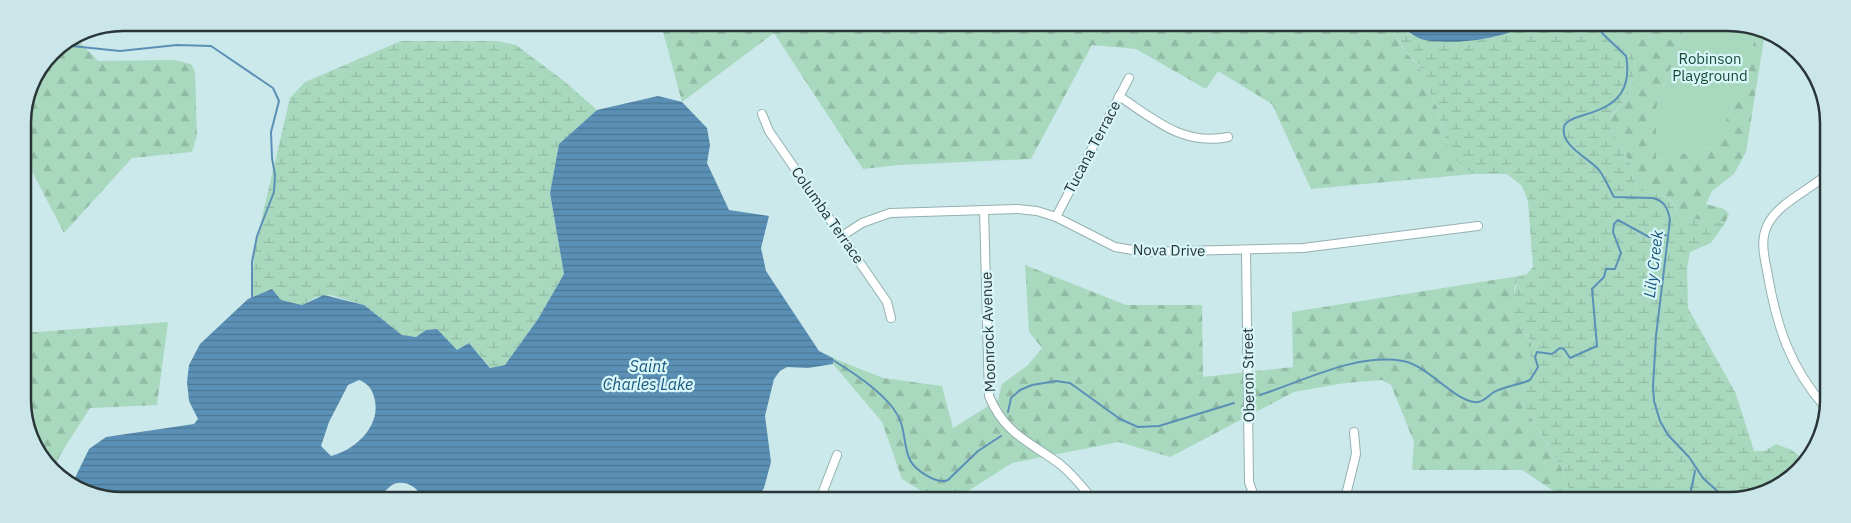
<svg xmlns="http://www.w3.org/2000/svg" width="1851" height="523" viewBox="0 0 1851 523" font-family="'IBM Plex Sans',sans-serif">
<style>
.green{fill:#a8d9bf}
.forest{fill:url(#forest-firs)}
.wetland{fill:url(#wetland-marsh)}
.water{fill:url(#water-rules);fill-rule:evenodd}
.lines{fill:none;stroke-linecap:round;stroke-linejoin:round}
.stream{stroke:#5b90b6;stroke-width:2}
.street-casing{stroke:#94b0b2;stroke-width:10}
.street{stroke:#fff;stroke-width:8}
.labels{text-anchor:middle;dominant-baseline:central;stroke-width:4.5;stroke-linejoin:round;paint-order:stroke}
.park-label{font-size:15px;fill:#184c36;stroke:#d8f5f7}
.street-label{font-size:15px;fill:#293536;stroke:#d8f5f7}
.water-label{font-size:16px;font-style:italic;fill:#19577e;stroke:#d8f5f7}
.rim{fill:none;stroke:#293536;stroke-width:2.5}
</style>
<defs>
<pattern id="forest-firs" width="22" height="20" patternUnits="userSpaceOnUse" patternTransform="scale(1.25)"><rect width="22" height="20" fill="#a8d9bf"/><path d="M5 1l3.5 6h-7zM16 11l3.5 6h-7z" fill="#91bba5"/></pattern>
<pattern id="wetland-marsh" width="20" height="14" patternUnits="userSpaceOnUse" patternTransform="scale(1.25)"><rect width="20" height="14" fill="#a8d9bf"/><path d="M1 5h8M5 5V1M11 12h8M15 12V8" fill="none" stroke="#91bba5"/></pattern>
<pattern id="water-rules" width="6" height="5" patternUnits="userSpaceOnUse" patternTransform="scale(1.25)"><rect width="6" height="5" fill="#5b90b6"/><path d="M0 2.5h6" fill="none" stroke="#4b7695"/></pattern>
</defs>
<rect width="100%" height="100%" fill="#cbe8ea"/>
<!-- green -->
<polygon class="green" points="1685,26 1753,26 1757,28 1746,76 1714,147 1656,160 1656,108"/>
<!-- forest -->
<g class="forest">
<path d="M661 24 1385 25 1395 27C1400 45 1404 54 1420 65L1421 73 1437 107 1447 145 1456 160 1473 174 1311 189 1272 104 1218 71 1206 89 1136 49 1092 45 1031 159 899 165 863 169 774 33 682 102Z"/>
<path d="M1609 26H1685L1656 108V160L1714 147 1746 76 1757 28 1765 33 1746 152 1734 174 1712 191 1706 204 1724 209 1729 214 1725 223 1678 217C1673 190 1658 197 1637 189L1630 163 1610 128V118L1628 97 1635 71 1634 56 1626 42Z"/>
<polygon points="75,37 98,61 174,60 191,64 195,72 197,135 192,152 132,158 64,233 23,154 23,125 39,71 52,52"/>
<polygon points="1025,265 1126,305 1202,305 1203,377 1293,367 1292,312 1519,276 1514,289 1519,327 1531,342 1532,353 1523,405 1560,464 1569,488 1567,500 1522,470 1412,470 1414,442 1391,385 1382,380 1345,383 1294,392 1170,457 1119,442 1012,463 965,493 931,497 902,479 882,422 833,364 833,358 883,378 942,386 953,428 998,400 1002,384 1028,365 1042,348 1029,332"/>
<polygon points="168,322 157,405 90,408 60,455 54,470 48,466 24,419 24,333"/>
</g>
<!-- wetland -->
<g class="wetland">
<path d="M1524 25 1609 26 1626 42 1634 56 1635 71 1628 97 1610 117V128L1630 163 1637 189C1658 197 1672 190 1678 217L1725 223 1711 243 1690 252 1687 269 1688 308 1736 394 1754 451H1765L1776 444 1792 450 1804 460 1794 476 1734 500H1567L1569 488 1560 464 1523 405C1525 393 1533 351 1531 343 1530 338 1523 333 1520 328 1510 312 1513 292 1519 276L1527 274 1533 267 1528 201 1522 186 1507 174H1473L1455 160 1447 145 1437 107 1421 73 1420 65C1405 54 1400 45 1395 27 1402 29 1407 33 1413 35 1439 46 1502 42 1524 25Z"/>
<polygon points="401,41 497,41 516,45 564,81 597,110 559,144 550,193 564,274 538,319 505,365 491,368 469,343 457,350 426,330 416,337 402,335 364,305 331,295 316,297 302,305 281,300 252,298 254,251 290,98 305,82"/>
</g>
<!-- water -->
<g class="water">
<path d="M1385 25H1524C1505 40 1444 46 1421 39 1415 37 1410 32 1404 30 1398 28 1391 28 1385 25Z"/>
<path d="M658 96 682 102 707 128 710 145 707 163 729 210 769 216 761 248 766 271 819 351 833 358V364L808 368 787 367 780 371 774 379 765 416 771 462 764 488 758 498H422C418 487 405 480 394 484 389 486 383 494 378 498L98 497 73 482 89 449 106 437 194 424 198 419 189 401 187 382 189 365 200 344 248 299 272 289 281 300 302 305 324 295 364 305 402 335 416 337 426 330 437 329 457 350 469 343 490 368 505 365 538 319 564 274 550 193 559 144 597 110ZM359 380C369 384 373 390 375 401 380 427 355 450 331 456L321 446 329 422 348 385Z"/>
</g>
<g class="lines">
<!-- stream -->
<g class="stream">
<path d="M1597 26 1603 34 1626 56C1638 121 1567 109 1564 127 1560 146 1589 158 1599 170 1605 178 1609 188 1614 197L1653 198C1665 201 1668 209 1670 220L1656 336 1653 386 1654 401 1660 421 1668 435 1689 457 1703 478 1727 500"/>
<polyline points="62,45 120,51 177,45 211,46 273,88 279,101 271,132 272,158 275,175 274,192 257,236 252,262 252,298"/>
<path d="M833 360C855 374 877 388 893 408 907 426 902 443 910 460 915 470 937 485 948 480L978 451 1001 436"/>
<path d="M1260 395C1304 381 1355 353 1403 361 1428 365 1458 405 1478 402 1485 401 1489 395 1494 392 1505 386 1519 385 1530 380L1538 367 1535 357 1537 352 1552 354 1560 348 1564 349 1570 358 1597 346 1592 289 1604 277 1606 269H1615L1621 253 1613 232 1614 224 1618 220 1649 237 1666 235"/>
<polyline points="1008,412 1011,398 1020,390 1032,385 1056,381 1070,383 1120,419 1138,427 1159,426 1234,403"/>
<polyline points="1689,500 1695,471"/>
</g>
<defs>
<g id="street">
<path d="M1119 96C1155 120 1183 146 1228 137"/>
<polyline points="762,114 769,131 887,302 891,318"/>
<path d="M984 210 989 396C1005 435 1031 442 1061 465 1073 475 1082 486 1092 499"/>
<polyline points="1056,217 1129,78"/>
<polyline points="842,236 862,223 890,213 1017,209 1037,211 1056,217 1115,247 1145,252 1303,248 1478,226"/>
<polyline points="1246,250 1249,482 1255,499"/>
<path d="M1825 407C1790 367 1777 327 1768 276 1765 259 1759 241 1768 224 1779 203 1808 191 1826 175"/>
<polyline points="820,499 837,455"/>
<polyline points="1111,499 1129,496 1150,499"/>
<polyline points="1345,499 1356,454 1354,432"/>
<polyline points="1334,500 1346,500"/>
</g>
</defs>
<!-- street casing -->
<use href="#street" class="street-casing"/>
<!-- street -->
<use href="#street" class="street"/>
</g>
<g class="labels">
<!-- park labels -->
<g class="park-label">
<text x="1710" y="58">Robinson<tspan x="1710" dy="17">Playground</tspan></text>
</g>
<!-- street labels -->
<g class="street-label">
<text transform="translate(1092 147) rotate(-62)">Tucana Terrace</text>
<text transform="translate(828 215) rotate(55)">Columba Terrace</text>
<text transform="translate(1169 250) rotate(1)">Nova Drive</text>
<text transform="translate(988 332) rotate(-92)">Moonrock Avenue</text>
<text transform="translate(1248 375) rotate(-91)">Oberon Street</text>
</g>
<!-- water labels -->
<g class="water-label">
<text transform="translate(1653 264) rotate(-83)">Lily Creek</text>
<text x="648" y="366">Saint<tspan x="648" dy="18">Charles Lake</tspan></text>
</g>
</g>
<!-- crop -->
<path d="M0 0H1851V523H0ZM123 31H1728A92 92 0 0 1 1820 123V400A92 92 0 0 1 1728 492H123A92 92 0 0 1 31 400V123A92 92 0 0 1 123 31Z" fill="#cae6e8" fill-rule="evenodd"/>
<path class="rim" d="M123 31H1728A92 92 0 0 1 1820 123V400A92 92 0 0 1 1728 492H123A92 92 0 0 1 31 400V123A92 92 0 0 1 123 31Z"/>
</svg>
